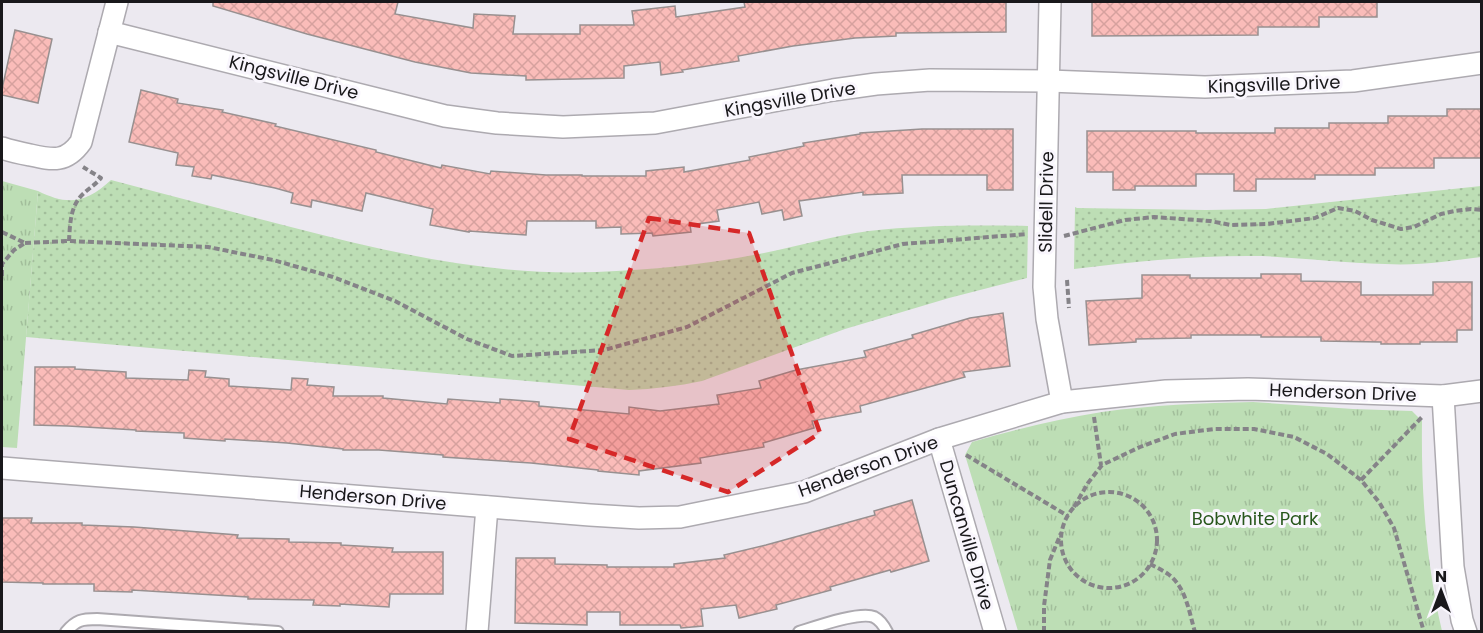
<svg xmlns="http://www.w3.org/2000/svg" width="1483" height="633" viewBox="0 0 1483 633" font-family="Poppins,sans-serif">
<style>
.grass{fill:url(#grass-dots)}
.park{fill:url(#park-tufts)}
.building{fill:url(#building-cross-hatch);stroke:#989090;stroke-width:1.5}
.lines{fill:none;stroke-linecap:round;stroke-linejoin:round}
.lane-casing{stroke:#adaab0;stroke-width:14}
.street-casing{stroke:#adaab0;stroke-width:24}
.path{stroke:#858388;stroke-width:4;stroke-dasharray:6 3;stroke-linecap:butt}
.lane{stroke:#fff;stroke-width:10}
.street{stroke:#fff;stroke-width:21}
.marked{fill:#d62828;fill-opacity:0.2;stroke:#d62828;stroke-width:4.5;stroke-dasharray:12 8;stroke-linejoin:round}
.labels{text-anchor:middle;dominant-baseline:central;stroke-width:6;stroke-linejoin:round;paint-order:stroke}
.street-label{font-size:18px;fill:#19181b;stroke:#f9f6fd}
.park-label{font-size:18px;fill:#28571c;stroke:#f9f6fd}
</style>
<defs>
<pattern id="grass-dots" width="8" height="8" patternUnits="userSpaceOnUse" patternTransform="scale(1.5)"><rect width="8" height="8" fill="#bddeb5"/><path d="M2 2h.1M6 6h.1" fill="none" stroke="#a2be9b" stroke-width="1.8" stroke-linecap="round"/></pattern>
<pattern id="park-tufts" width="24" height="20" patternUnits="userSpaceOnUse" patternTransform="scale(1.5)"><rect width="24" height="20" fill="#bddeb5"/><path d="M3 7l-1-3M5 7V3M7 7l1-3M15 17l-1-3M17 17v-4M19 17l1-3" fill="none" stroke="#a2be9b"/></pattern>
<pattern id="building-cross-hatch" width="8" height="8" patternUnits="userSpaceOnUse" patternTransform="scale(1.5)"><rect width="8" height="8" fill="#fabcb9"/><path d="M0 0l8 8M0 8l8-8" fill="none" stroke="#d6a19e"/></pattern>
</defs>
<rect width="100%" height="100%" fill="#ece9f0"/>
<!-- grass -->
<g class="grass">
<path d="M111 180C168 195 226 210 283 225 388 252 487 276 596 272 653 270 708 264 764 253 799 246 833 236 869 231 922 225 974 225 1028 226L1027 278 949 298 845 329 702 381C678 386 654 389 629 390L26 337 38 191C68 206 86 203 111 180Z"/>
<path d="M1481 186V257C1450 261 1418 266 1385 264 1344 263 1303 258 1262 256 1199 255 1136 261 1074 269L1075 207 1077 208 1206 210 1266 209Z"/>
</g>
<!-- park -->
<g class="park">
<polygon points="2,181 38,191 17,448 2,447"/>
<path d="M1253 402 1353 409 1412 411 1422 421C1421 492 1426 562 1442 631H1018L965 455 972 442C1014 430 1058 419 1102 412 1152 405 1202 403 1253 402Z"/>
</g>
<!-- building -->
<g class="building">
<polygon points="213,2 398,2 395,14 473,28 474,14 515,16 513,34 580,34 580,25 634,25 632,11 675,6 676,17 745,7 744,2 1006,2 1006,32 896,33 896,36 855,38 793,46 738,56 739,61 682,70 683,72 661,75 660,62 624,66 624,78 526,80 526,76 471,73 415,62 307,34 213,6"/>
<polygon points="1092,2 1377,2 1377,17 1319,17 1319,27 1258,27 1258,35 1092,36"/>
<polygon points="15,30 52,39 38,103 2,95 2,89"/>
<polygon points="141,90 178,99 177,103 223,110 222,112 276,124 275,126 376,150 376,152 441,168 442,165 490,174 491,171 546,175 582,175 582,176 646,176 646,171 684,167 684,172 750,160 749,157 804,146 803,143 860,134 860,133 922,129 1013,129 1013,190 987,190 987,175 902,175 903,193 863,195 863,192 799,201 802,216 784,220 782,210 762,214 759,202 717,210 719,221 690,225 691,232 653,236 652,233 621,234 621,227 596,228 596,221 527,221 526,235 469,231 469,232 430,225 433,209 366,193 362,211 312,200 311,207 291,203 293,193 275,188 212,175 211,179 192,176 194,167 176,165 178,153 129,142"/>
<polygon points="1447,109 1482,109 1482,158 1434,158 1434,168 1375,168 1375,175 1315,175 1315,179 1256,179 1256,191 1234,191 1234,174 1196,174 1196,186 1135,186 1135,190 1113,190 1113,172 1087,172 1087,131 1196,131 1196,133 1275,133 1275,128 1329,128 1329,123 1388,123 1388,116 1447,116"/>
<polygon points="1261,274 1301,274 1301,281 1361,282 1361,295 1433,295 1433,282 1472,282 1472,330 1457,330 1457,342 1420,342 1420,344 1381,344 1381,342 1321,341 1321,337 1261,337 1261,335 1191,335 1191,338 1136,339 1136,342 1089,345 1086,301 1142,298 1142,275 1190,275 1190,278 1261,278"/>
<polygon points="1003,313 1010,366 963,372 965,377 860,406 861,412 812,421 814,428 763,443 764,447 700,458 701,463 639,471 639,475 598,471 598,470 531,463 443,457 443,455 379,450 343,450 343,449 287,443 225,439 225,441 184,438 184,433 136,431 136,430 68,426 34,425 35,367 75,367 75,369 126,372 126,378 188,380 189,370 206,371 205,377 229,379 229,386 291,390 292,378 308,379 307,385 334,387 333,396 383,396 383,398 447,404 448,399 500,403 500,399 539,402 539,406 629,414 629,407 660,411 719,404 717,395 761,388 759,381 796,370 866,357 864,351 913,338 912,335 970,318"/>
<polygon points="912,500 929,561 891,572 890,570 830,587 831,590 776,605 777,609 739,618 736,605 701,609 703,626 681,628 680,625 620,625 620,612 587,612 587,625 515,623 516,558 555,558 555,564 607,565 607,567 674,567 674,564 725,558 724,555 766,545 875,515 874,511"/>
<polygon points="2,518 32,518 31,523 82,523 82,525 134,527 238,535 237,538 289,539 289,542 341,543 341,545 393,548 392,552 443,552 443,594 390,594 389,607 340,604 340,606 313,605 314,600 248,599 248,597 132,590 132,592 94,591 94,584 43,584 43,583 2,582"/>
</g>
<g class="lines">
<defs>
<g id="lane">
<path d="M66 632C76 620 82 619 97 619L278 632"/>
<path d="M799 632C815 627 860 611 874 617 880 620 884 626 887 632"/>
</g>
<g id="street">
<polyline points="1050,2 1044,287 1047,319 1062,402"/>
<polyline points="109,32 445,116 497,123 563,127 655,123 833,90 876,84 930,80 1049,81 1205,87 1353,81 1482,63"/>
<path d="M2 148C11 151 20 153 30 155 53 160 66 163 81 142L117 2"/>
<polyline points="1443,396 1453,567 1462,620 1466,632"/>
<polyline points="939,439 995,632"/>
<polyline points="2,468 590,515 639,518 680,517 804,492 939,439 1062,402 1166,391 1248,389 1443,396 1482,391"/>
<polyline points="477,632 487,507"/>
</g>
</defs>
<!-- lane casing -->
<use href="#lane" class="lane-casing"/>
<!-- street casing -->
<use href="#street" class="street-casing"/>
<!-- path -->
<g class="path">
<polyline points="2,232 25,243 14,250 2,264"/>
<polyline points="1064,236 1125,220 1154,217 1210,221 1231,225 1267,224 1315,218 1338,208 1355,211 1372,220 1401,229 1414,227 1441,214 1455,211 1471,209 1482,210"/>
<path d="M69 241C70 225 70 207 82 195 88 189 95 185 101 178L83 167"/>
<polyline points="25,243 69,241 208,247 273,260 333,277 395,301 467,339 512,356 604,350 687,327 792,273 903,244 1027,234"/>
<polyline points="2,276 2,263"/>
<polyline points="1067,280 1069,308"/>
<polyline points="1094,417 1101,465"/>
<polyline points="966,455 1068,516"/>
<polyline points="1361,480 1423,416"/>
<circle cx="1109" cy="540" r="48"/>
<polyline points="1074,507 1088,483 1102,465 1140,447 1175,434 1214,429 1254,429 1294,437 1327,454 1361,480 1379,502 1394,528 1424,632"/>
<path d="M1150 564C1156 567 1162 570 1168 574 1186 587 1189 612 1195 632"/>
<polyline points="1044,632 1044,606 1050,560 1061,533"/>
</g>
<!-- lane -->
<use href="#lane" class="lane"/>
<!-- street -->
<use href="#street" class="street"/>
</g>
<!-- marked area -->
<path class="marked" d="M649 218 749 233 820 433 728 492 569 439Z"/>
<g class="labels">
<!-- street labels -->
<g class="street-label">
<text transform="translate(294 77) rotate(14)">Kingsville Drive</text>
<text transform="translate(1274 84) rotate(-2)">Kingsville Drive</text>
<text transform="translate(790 99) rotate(-10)">Kingsville Drive</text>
<text transform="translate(1046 202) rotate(-89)">Slidell Drive</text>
<text transform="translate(1343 392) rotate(2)">Henderson Drive</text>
<text transform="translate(868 466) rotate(-20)">Henderson Drive</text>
<text transform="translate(373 497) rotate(5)">Henderson Drive</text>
<text transform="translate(967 535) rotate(74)">Duncanville Drive</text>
</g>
<!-- park labels -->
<g class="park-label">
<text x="1255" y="518">Bobwhite Park</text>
</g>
</g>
<!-- border -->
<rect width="1483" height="633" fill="none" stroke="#19181b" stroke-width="6"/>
<!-- north arrow -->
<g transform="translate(1441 591)" stroke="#f9f6fd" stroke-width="4.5" paint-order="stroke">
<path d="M0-4.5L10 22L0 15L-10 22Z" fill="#19181b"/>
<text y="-9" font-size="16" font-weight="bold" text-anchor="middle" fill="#19181b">N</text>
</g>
</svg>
